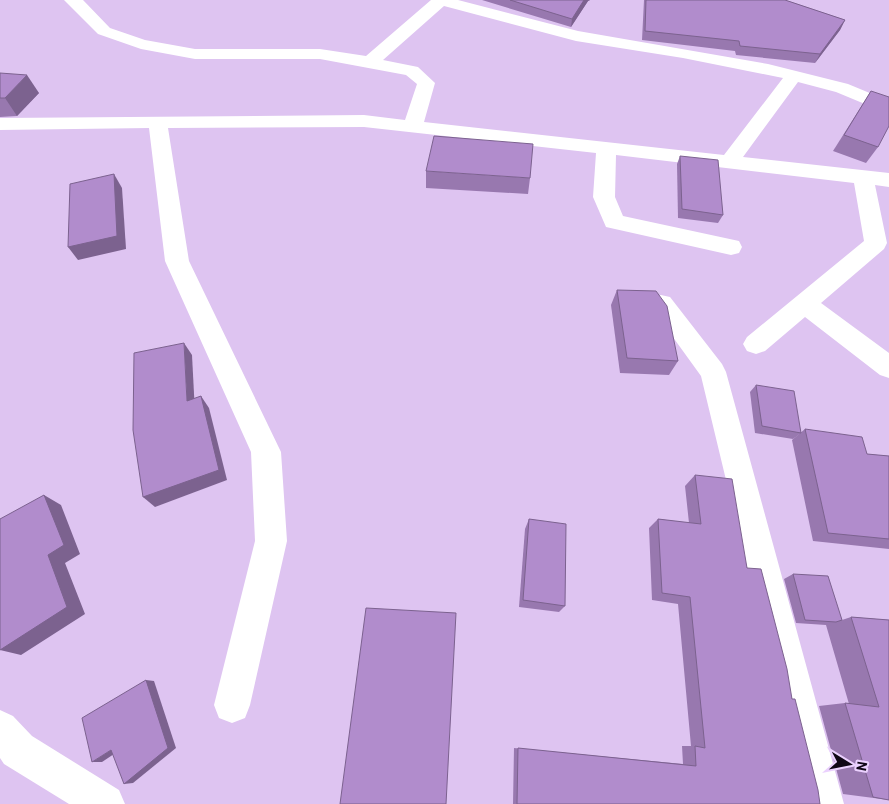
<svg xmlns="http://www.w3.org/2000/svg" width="889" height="804" viewBox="0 0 889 804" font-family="Barlow,sans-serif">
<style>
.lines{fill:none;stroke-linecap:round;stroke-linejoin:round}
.minor{fill:#fff;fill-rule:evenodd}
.wall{fill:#9878af}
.shaded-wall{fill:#7c628f}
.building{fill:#b18ccc;stroke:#7c628f}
</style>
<rect width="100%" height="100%" fill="#dec4f1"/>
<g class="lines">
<!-- minor -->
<g class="minor">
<path d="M64 0H83L110 28 145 40 195 49H320L366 56 431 0H458L578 31 768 64 848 84 889 101V114L836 92 798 82 743 157 889 173V187L875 185 887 243 884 249 821 303 889 353V378L880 375 805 317 765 351 756 354 747 351 743 344 747 337 864 241 854 183 616 155 615 197 623 216 739 241 742 247 739 253 731 255 606 227 593 197 596 153 364 127 168 128 189 261 281 452 287 541 250 705 245 718 232 723 219 718 214 705 255 541 251 452 165 261 149 128 0 130V118L364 115 405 120 417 84 406 75 320 59H195L141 49 98 34ZM444 6 576 41 683 58 783 78 724 155 424 122 435 83 418 67 383 60Z"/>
<polygon points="661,295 670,297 722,364 726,372 844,804 804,804 701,376 649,304 652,297"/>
<polygon points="0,710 13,716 32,736 119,790 125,804 69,804 4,764 0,758"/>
</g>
</g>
<!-- wall -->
<g class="wall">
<polygon points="482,0 590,0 588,1 571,27"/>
<polygon points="644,0 785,0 845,20 840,30 815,63 736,55 735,51 642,40"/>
<polygon points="0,73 39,93 17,116 0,117"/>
<polygon points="871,91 878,147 866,163 833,151"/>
<polygon points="680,156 723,215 718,223 678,218 677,164"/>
<polygon points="426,171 530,178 528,194 426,188"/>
<polygon points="617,290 678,361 669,375 620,373 611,305"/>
<polygon points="756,385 801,433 793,439 755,433 750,392"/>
<polygon points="805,429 867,454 889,456 889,549 813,541 792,440"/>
<polygon points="695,475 747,568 792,699 820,804 513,804 514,748 683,764 682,746 691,746 678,604 652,600 649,528 658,519 689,523 685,486"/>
<polygon points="529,519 565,606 559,612 519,607 525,529"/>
<polygon points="793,574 842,620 851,617 889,620 889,800 843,794 819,706 845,703 849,704 826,625 796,623 784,579"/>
</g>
<!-- shaded-wall -->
<g class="shaded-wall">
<polygon points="584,0 590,0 588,1 571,27 572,19"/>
<polygon points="845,20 840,30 815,63 820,54"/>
<polygon points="27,75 39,93 17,116 5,98"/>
<polygon points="114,174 122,188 126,249 78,260 68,247"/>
<polygon points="184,343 192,355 195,413 187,401"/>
<polygon points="201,396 209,408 227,480 155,507 143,497"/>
<polygon points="44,495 61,505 80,554 65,563 85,614 21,655 0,650 48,555"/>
<polygon points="146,680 154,681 176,748 133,783 124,784"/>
<polygon points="111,750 120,750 102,762 92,762"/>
</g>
<!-- building -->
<g class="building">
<polygon points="510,0 584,0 572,19"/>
<polygon points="646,0 785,0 845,20 820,54 740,46 739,41 645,31"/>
<polygon points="0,73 27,75 5,98 0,98"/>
<polygon points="871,91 889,97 889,126 878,147 844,135"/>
<polygon points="434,136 533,144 530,178 426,171"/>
<polygon points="680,156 718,160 723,215 682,209"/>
<polygon points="114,174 117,236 68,247 70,184"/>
<polygon points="617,290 656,291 667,306 678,361 627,358"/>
<polygon points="184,343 187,401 201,396 219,470 143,497 133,430 134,353"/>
<polygon points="756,385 794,391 801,433 762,426"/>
<polygon points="805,429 862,437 867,454 889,456 889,539 828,533"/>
<polygon points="695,475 732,479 747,568 761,569 787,669 792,699 795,699 818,790 820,804 517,804 518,748 696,766 695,746 705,748 690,597 662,593 658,519 701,524"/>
<polygon points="44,495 64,545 48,555 67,607 0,650 0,519"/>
<polygon points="529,519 566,524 565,606 523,600"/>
<polygon points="793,574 828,576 842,620 836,622 805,620"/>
<polygon points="366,608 456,613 446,804 340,804"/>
<polygon points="851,617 889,620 889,800 873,797 845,703 879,707"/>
<polygon points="146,680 168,748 124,784 111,750 92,762 82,718"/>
</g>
<!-- north arrow -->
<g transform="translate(849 764) rotate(100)" stroke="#ebd1fe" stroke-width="4" paint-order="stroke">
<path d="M0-4L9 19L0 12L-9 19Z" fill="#100716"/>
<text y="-8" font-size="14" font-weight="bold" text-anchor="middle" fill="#100716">N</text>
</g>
</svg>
